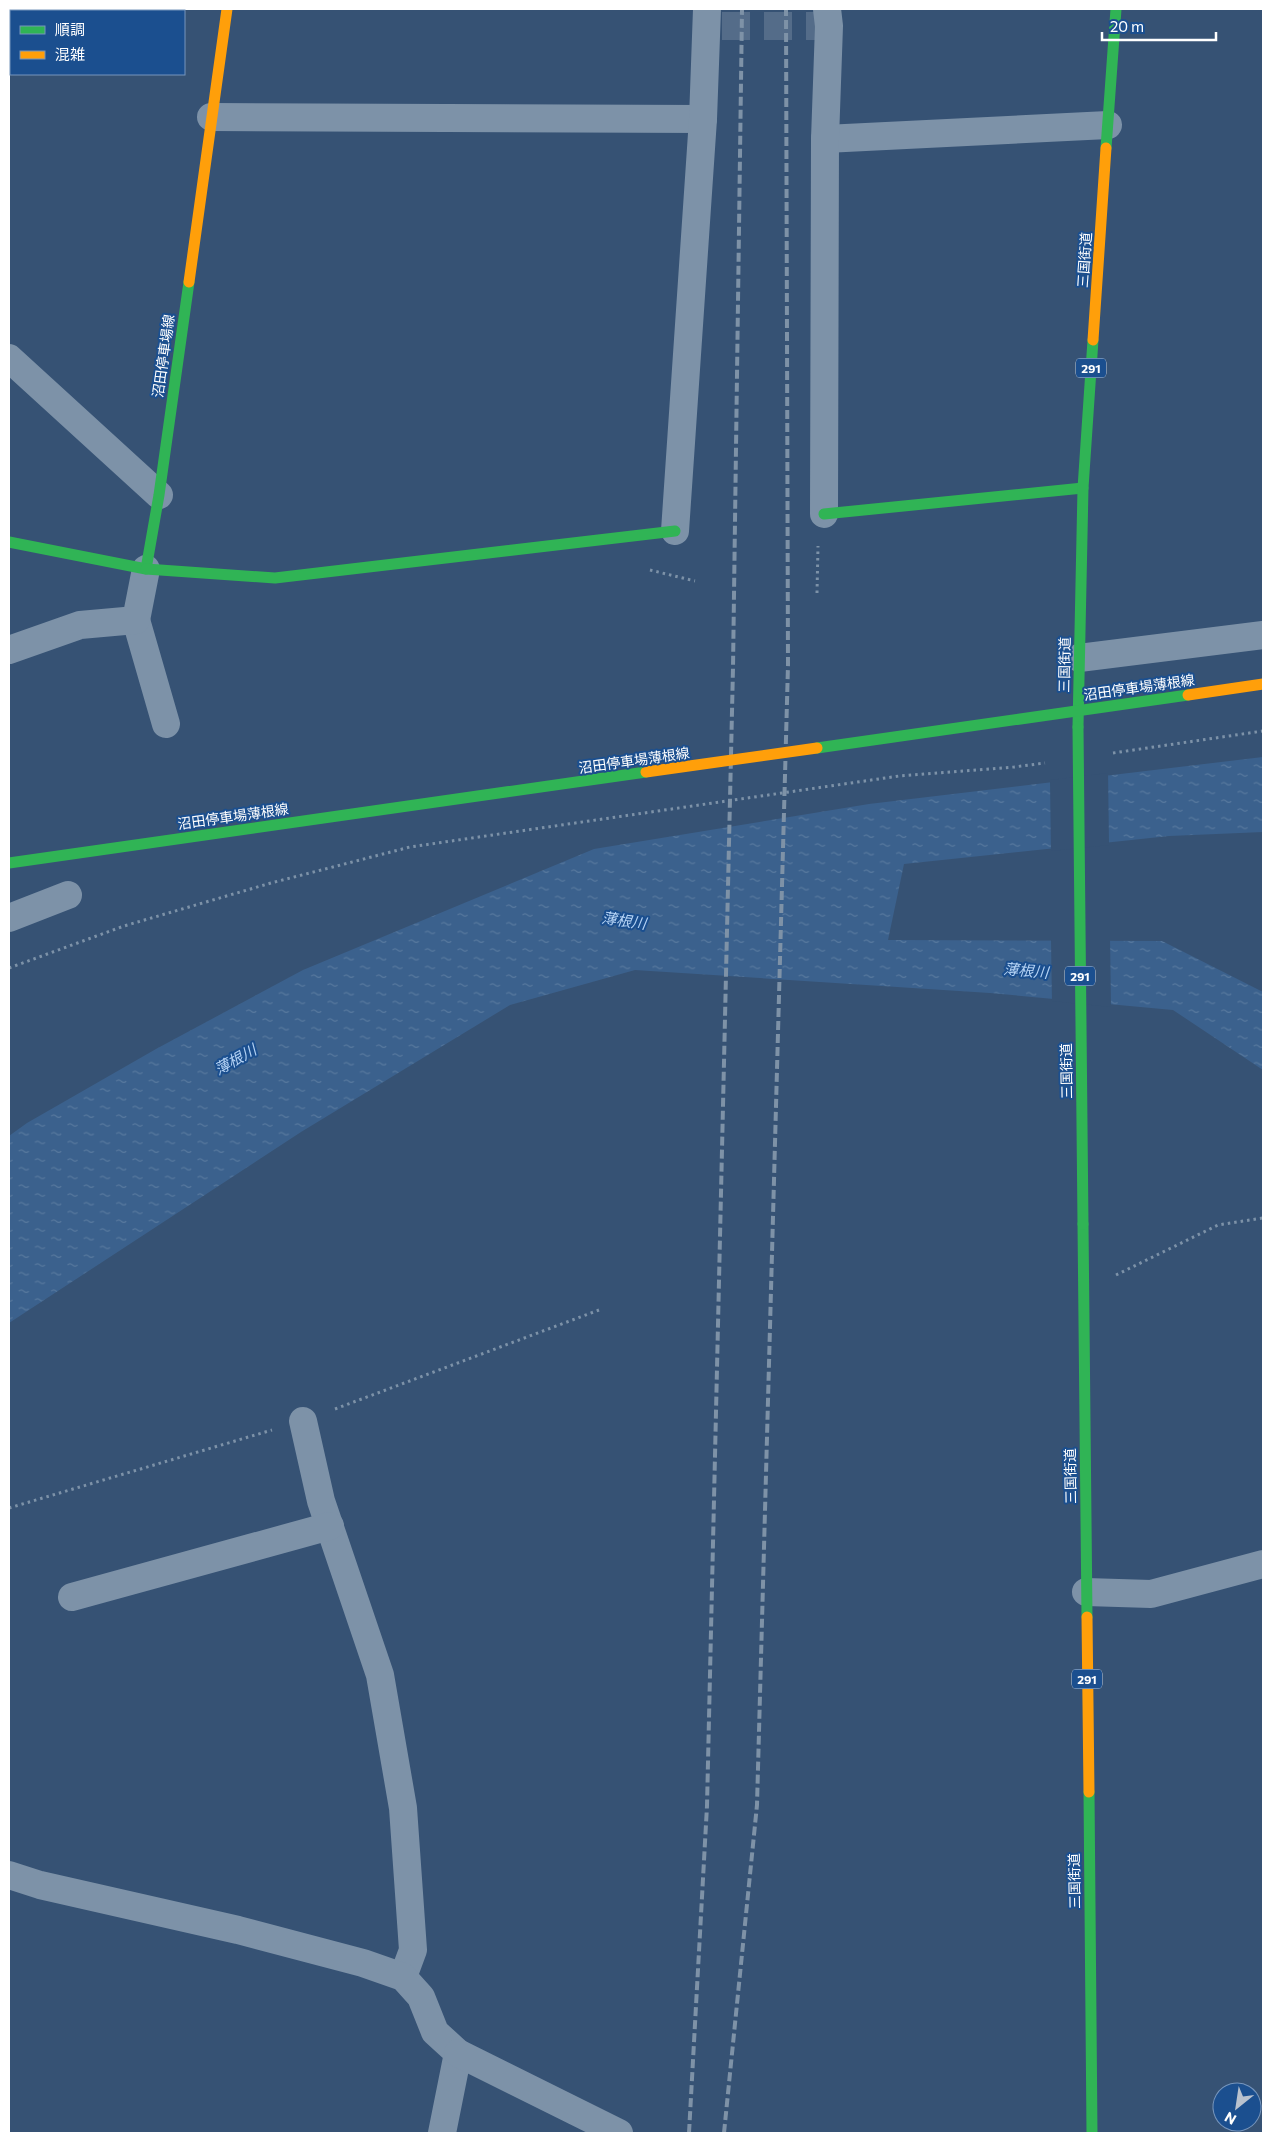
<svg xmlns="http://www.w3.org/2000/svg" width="1272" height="2142" viewBox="0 0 1272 2142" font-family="Commissioner,'Noto Sans JP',sans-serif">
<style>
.water{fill:url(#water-ripples)}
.pier{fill:#365274}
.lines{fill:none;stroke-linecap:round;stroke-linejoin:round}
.street-tunnel{stroke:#546c89;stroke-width:28;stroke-dasharray:28 14;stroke-linecap:butt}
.path{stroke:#7d92a8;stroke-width:3;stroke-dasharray:2.5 4;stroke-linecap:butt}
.street{stroke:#7d92a8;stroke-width:28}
.fast{stroke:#30b455;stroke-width:11}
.slow{stroke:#ff9f0a;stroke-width:11}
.rail{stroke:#7e92a7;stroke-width:4;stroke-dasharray:9 4;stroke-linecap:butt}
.fast-bridge{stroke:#30b455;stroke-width:11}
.slow-bridge{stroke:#ff9f0a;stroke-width:11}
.labels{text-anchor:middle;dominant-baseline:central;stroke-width:4;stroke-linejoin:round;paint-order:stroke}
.shield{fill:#1b4f8f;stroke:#bbcadd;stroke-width:1}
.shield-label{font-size:12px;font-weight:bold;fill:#fff}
.street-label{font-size:14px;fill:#fff;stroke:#1b4f8f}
.water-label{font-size:15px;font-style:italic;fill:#b5d3f5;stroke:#1b4f8f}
</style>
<defs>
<pattern id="water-ripples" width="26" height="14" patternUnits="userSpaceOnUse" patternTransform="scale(1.25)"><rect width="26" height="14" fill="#3b618d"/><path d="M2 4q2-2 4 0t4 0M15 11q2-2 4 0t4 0" fill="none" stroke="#58799e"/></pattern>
</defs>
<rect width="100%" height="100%" fill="#365274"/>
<!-- water -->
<polygon class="water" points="1263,757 1263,832 1169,836 904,864 888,940 1162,941 1263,992 1263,1070 1173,1010 990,993 635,970 510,1005 301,1132 9,1323 9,1136 27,1123 156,1049 303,970 594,849 869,804"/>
<!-- pier -->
<g class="pier">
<polygon points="1108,773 1109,845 1051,851 1050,780"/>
<polygon points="1051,939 1110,939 1111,1007 1052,1001"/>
</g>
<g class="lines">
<!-- street-tunnel -->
<polyline class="street-tunnel" points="722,26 818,26"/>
<!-- path -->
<g class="path">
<polyline points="650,570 695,581"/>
<polyline points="817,593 818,546"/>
<polyline points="1113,753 1263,731"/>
<polyline points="9,968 124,926 271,883 410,847 899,776 1014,767 1045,763"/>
<polyline points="1116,1275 1218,1225 1263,1218"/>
<polyline points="335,1409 599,1310"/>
<polyline points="9,1508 272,1430"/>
</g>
<!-- street -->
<g class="street">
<polyline points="211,117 703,119"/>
<polyline points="825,139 1108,125"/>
<polyline points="9,358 159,495"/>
<polyline points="824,514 825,139 829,26 827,9"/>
<polyline points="675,531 703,119 707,9"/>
<polyline points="136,620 166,724"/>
<polyline points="9,650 80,625 136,620 146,569"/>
<polyline points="1079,658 1263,635"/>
<polyline points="9,918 68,895"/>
<polyline points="303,1421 321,1501 380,1675 403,1808 413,1950 403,1977"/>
<polyline points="1086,1592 1151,1594 1263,1564"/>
<polyline points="72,1597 330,1526"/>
<polyline points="9,1875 40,1885 238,1930 363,1963 403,1977 421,1997 435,2032 458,2053 442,2133"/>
<polyline points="458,2053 619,2133"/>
</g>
<!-- fast -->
<g class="fast">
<polyline points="1106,148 1116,9"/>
<polyline points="824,514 1083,488"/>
<polyline points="9,542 146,569 159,495 189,282"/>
<polyline points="146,569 275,578 675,531"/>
<polyline points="1078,727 1083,488 1093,340"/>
<polyline points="1083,1224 1087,1617"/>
<polyline points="1089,1792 1092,2133"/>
</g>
<!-- slow -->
<g class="slow">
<polyline points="189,282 227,9"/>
<polyline points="1093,340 1106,148"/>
<polyline points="1087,1617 1089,1792"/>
</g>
<!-- rail -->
<g class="rail">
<polyline points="689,2133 707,1806 733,668 742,9"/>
<polyline points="724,2133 757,1805 788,665 786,9"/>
</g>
<!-- fast-bridge -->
<g class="fast-bridge">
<polyline points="1078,727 1083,1224"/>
<polyline points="817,748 1188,695"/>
<polyline points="9,863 646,772"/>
</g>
<!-- slow-bridge -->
<g class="slow-bridge">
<polyline points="1188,695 1263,684"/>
<polyline points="646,772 817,748"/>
</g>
</g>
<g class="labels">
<!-- shield labels -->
<g class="shield">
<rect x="1076" y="358.5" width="30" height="19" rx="4"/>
<rect x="1065" y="966.5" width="30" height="19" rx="4"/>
<rect x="1072" y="1669.5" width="30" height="19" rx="4"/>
</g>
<g class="shield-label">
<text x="1091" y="368">291</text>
<text x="1080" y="976">291</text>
<text x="1087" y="1679">291</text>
</g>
<!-- street labels -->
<g class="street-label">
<text transform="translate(1084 260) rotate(-86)">三国街道</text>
<text transform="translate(163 356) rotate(-82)">沼田停車場線</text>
<text transform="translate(1064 665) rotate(-89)">三国街道</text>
<text transform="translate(1139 687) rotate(-8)">沼田停車場薄根線</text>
<text transform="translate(634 760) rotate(-8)">沼田停車場薄根線</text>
<text transform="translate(233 816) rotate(-8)">沼田停車場薄根線</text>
<text transform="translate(1066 1071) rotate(-91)">三国街道</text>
<text transform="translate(1070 1476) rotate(-91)">三国街道</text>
<text transform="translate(1074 1881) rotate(-91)">三国街道</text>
</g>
<!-- water labels -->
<g class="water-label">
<text transform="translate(624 920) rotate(8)">薄根川</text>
<text transform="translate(1026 970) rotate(5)">薄根川</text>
<text transform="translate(235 1059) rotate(-29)">薄根川</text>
</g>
</g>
<!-- border -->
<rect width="1272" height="2142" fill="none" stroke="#ffffff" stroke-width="20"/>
<!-- legend -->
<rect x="10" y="10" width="175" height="65" fill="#1b4f8f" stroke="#7695bc"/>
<rect x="20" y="26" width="25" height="8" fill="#30b455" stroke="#7695bc"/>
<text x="55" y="35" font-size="15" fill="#ffffff">順調</text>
<rect x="20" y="51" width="25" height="8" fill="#ff9f0a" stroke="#7695bc"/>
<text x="55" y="60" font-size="15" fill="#ffffff">混雑</text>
<!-- north arrow -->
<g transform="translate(1237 2107) rotate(210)"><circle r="24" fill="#1b4f8f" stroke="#7695bc"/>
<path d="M0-4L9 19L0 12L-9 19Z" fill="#b9c2ce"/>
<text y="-8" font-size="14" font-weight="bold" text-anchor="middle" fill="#ffffff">N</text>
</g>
<!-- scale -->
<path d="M1102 32v8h114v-8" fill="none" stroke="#ffffff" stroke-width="2.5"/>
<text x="1110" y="32" font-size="15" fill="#ffffff" stroke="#1b4f8f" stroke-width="4" paint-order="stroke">20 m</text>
</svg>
